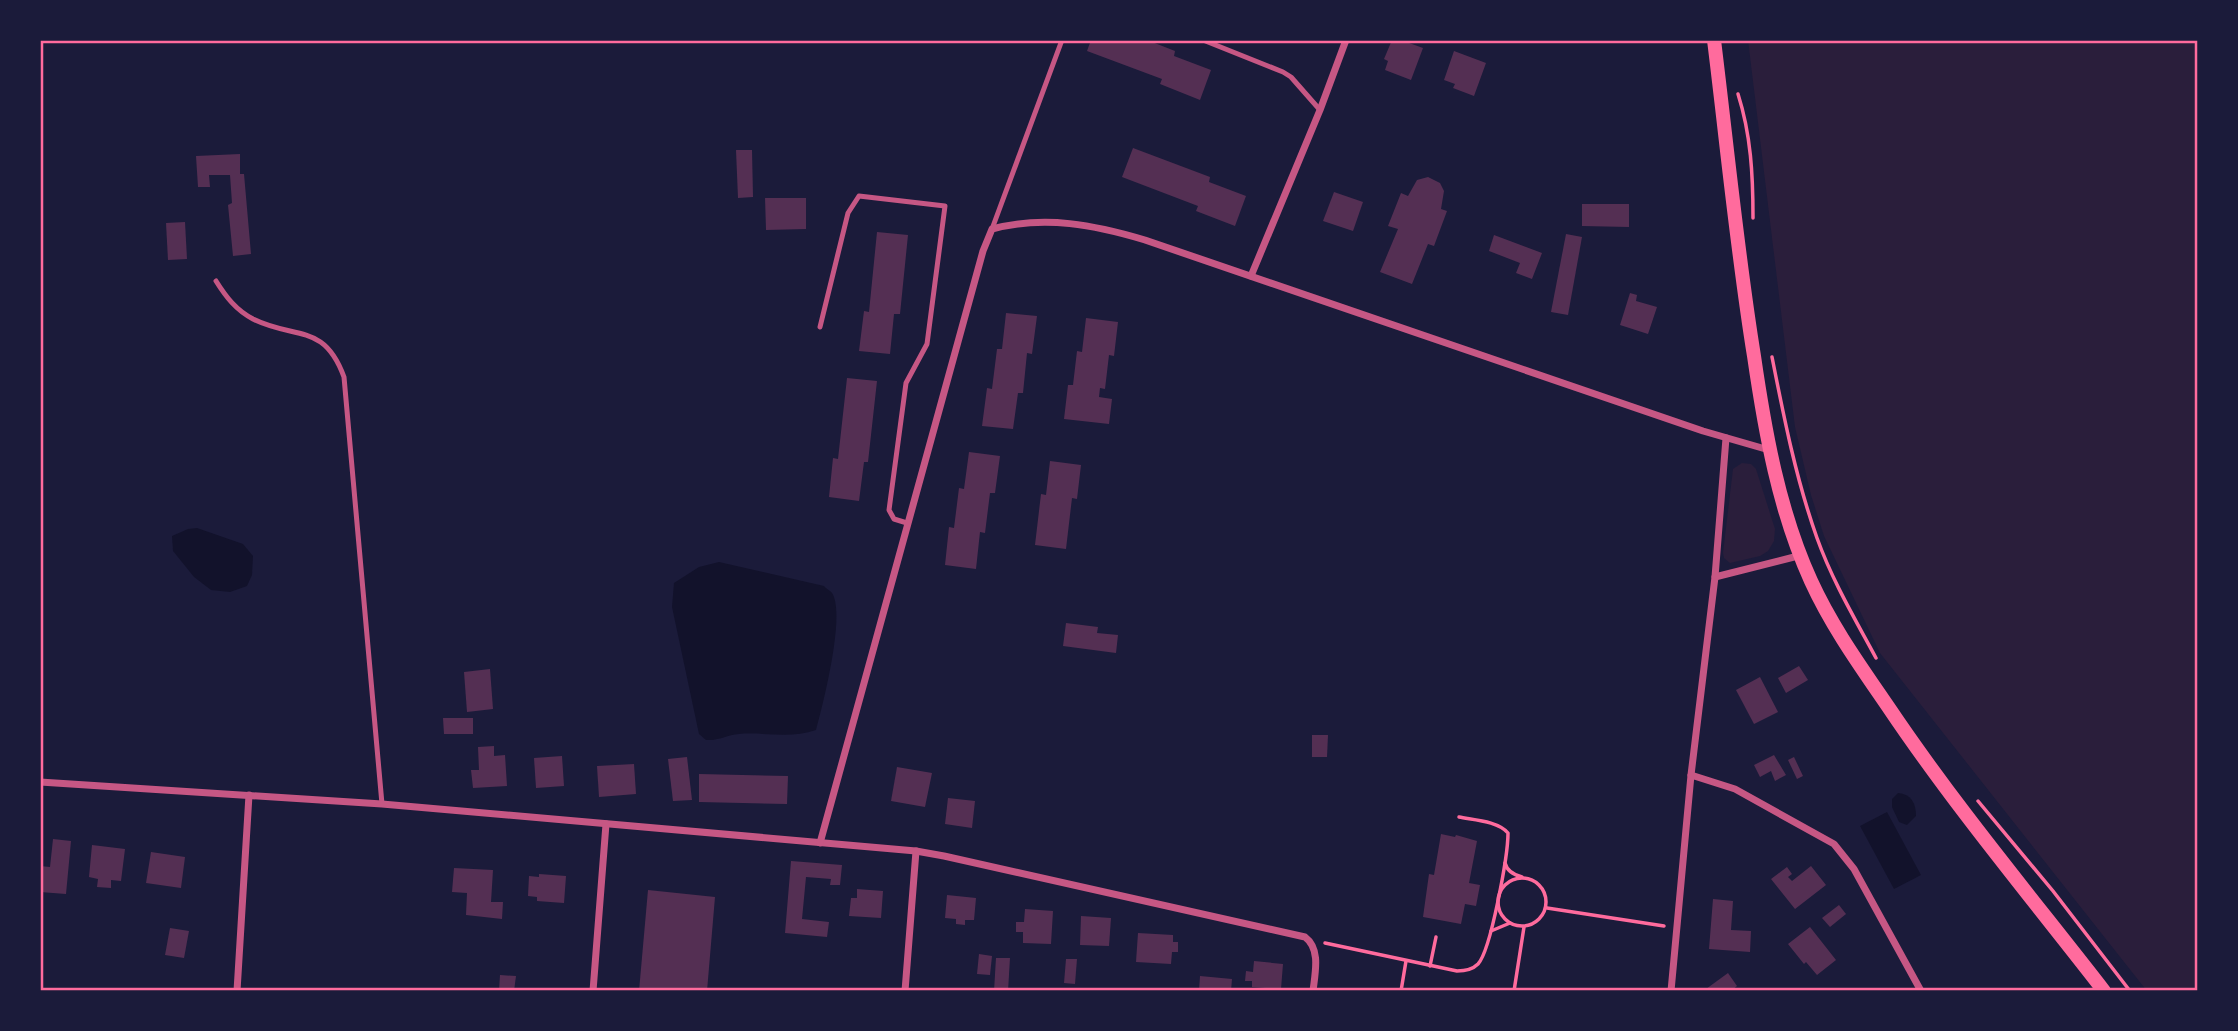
<svg xmlns="http://www.w3.org/2000/svg" width="2238" height="1031" viewBox="0 0 2238 1031" font-family="Raleway,sans-serif">
<style>
.green{fill:#2a1e3b}
.water{fill:#12122b}
.building{fill:#542f53}
.lines{fill:none;stroke-linecap:round;stroke-linejoin:round}
.path{stroke:#ff6b9d;stroke-width:3.5}
.service{stroke:#c65784;stroke-width:5}
.minor{stroke:#c65784;stroke-width:7}
.secondary{stroke:#ff6b9d;stroke-width:14}
.neatline{fill:none;stroke:#ff6b9d;stroke-width:2.5}
</style>
<rect width="100%" height="100%" fill="#1b1b3a"/>
<!-- green -->
<g class="green">
<polygon points="1748,40 2198,40 2198,991 2147,991 1880,653 1824,536 1811,495 1795,427"/>
<polygon points="1742,463 1751,464 1756,469 1775,529 1774,541 1768,551 1760,556 1730,563 1724,558 1723,553 1733,469"/>
</g>
<!-- water -->
<g class="water">
<polygon points="197,528 243,544 253,556 252,575 247,586 230,592 211,590 194,577 173,551 172,536 188,529"/>
<path d="M719 562 824 586C825 588 832 592 832 593 846 614 823 704 816 730 791 739 765 732 739 734 727 735 718 741 706 740L699 734 672 607 674 583 699 567Z"/>
<path d="M1898 793C1911 794 1916 803 1916 816L1907 825 1899 822 1892 807V799Z"/>
<polygon points="1887,812 1921,875 1894,889 1860,826"/>
</g>
<!-- building -->
<g class="building">
<polygon points="1091,40 1147,40 1175,51 1174,56 1211,70 1200,100 1160,84 1162,79 1087,51"/>
<polygon points="1392,40 1401,40 1423,48 1411,80 1385,70 1388,61 1384,59"/>
<polygon points="1454,51 1486,63 1474,96 1453,88 1455,84 1444,80"/>
<polygon points="1133,148 1210,177 1209,182 1246,196 1235,226 1196,211 1198,206 1122,177"/>
<polygon points="736,150 752,150 753,197 738,198"/>
<polygon points="240,154 240,174 244,174 251,254 233,256 228,205 232,203 230,175 209,175 210,187 198,187 196,156"/>
<polygon points="1428,177 1440,183 1444,191 1441,209 1447,211 1434,246 1428,244 1412,284 1380,272 1398,229 1388,226 1401,193 1408,196 1417,180"/>
<polygon points="1334,192 1363,202 1353,231 1323,221"/>
<polygon points="765,198 806,198 806,229 766,230"/>
<polygon points="1582,204 1629,204 1629,227 1582,226"/>
<polygon points="185,222 187,259 168,260 166,223"/>
<polygon points="877,232 908,235 900,314 894,314 890,354 859,351 864,311 869,312"/>
<polygon points="1566,234 1582,237 1568,315 1551,312"/>
<polygon points="1494,235 1542,253 1532,279 1516,273 1520,263 1489,251"/>
<polygon points="1630,293 1637,295 1636,301 1657,307 1648,334 1620,325"/>
<polygon points="1006,313 1037,316 1032,354 1027,353 1023,393 1018,393 1013,429 982,426 987,388 992,389 997,349 1002,349"/>
<polygon points="1086,318 1118,322 1114,356 1109,355 1105,389 1100,388 1099,397 1112,399 1109,424 1064,419 1068,385 1073,385 1077,351 1082,352"/>
<polygon points="847,378 877,381 868,462 864,462 859,501 829,497 833,458 838,459"/>
<polygon points="969,452 1000,456 995,493 990,493 985,533 980,532 976,569 945,565 949,527 954,528 959,488 964,489"/>
<polygon points="1050,461 1081,465 1077,499 1072,498 1066,549 1035,545 1041,494 1046,495"/>
<polygon points="1066,623 1098,627 1097,633 1118,635 1116,653 1063,646"/>
<polygon points="1799,666 1808,680 1786,693 1778,678"/>
<polygon points="490,669 493,709 467,712 464,672"/>
<polygon points="1760,677 1778,712 1754,724 1736,690"/>
<polygon points="443,718 473,718 473,734 444,734"/>
<polygon points="1312,735 1328,735 1327,757 1312,757"/>
<polygon points="494,746 494,756 505,755 507,786 473,788 471,770 479,770 478,747"/>
<polygon points="1774,755 1786,775 1775,781 1771,771 1760,777 1754,765"/>
<polygon points="562,756 564,786 536,788 534,758"/>
<polygon points="687,757 692,800 673,801 668,759"/>
<polygon points="1794,757 1803,776 1797,779 1788,760"/>
<polygon points="634,764 636,794 599,797 597,766"/>
<polygon points="897,767 932,773 925,807 891,801"/>
<polygon points="699,774 788,776 787,804 699,802"/>
<polygon points="948,798 975,801 972,828 945,824"/>
<polygon points="1441,834 1455,837 1456,835 1477,841 1469,883 1480,885 1476,906 1465,904 1461,924 1423,917 1429,874 1434,875"/>
<polygon points="53,839 71,841 66,894 40,892 40,866 50,867"/>
<polygon points="92,845 125,849 121,881 111,880 111,888 97,887 98,879 89,877"/>
<polygon points="151,852 185,857 181,888 146,883"/>
<polygon points="791,861 842,865 840,885 830,885 831,879 806,877 802,919 829,922 827,937 785,933"/>
<polygon points="1811,866 1826,885 1795,909 1771,879 1787,867 1792,874 1788,877 1792,881"/>
<polygon points="454,868 493,870 491,902 503,902 502,919 466,915 467,893 452,892"/>
<polygon points="539,874 566,876 564,903 537,901 537,897 528,896 529,876 539,877"/>
<polygon points="857,889 883,891 881,918 849,916 851,898 857,898"/>
<polygon points="648,890 715,897 707,991 639,991"/>
<polygon points="947,895 976,898 974,920 965,920 965,925 956,924 956,919 945,918"/>
<polygon points="1713,899 1733,901 1731,930 1751,931 1750,952 1709,949"/>
<polygon points="1839,905 1846,914 1830,927 1822,918"/>
<polygon points="1025,909 1053,911 1051,944 1023,943 1023,932 1016,932 1016,922 1024,922"/>
<polygon points="1081,916 1111,918 1109,946 1080,945"/>
<polygon points="1810,927 1836,960 1817,975 1806,962 1804,964 1788,944"/>
<polygon points="170,928 189,931 184,958 165,955"/>
<polygon points="1138,933 1173,935 1173,942 1178,942 1178,952 1172,952 1171,964 1136,962"/>
<polygon points="979,954 992,956 990,975 977,974"/>
<polygon points="996,958 1010,958 1008,991 994,991"/>
<polygon points="1066,959 1077,959 1075,984 1064,983"/>
<polygon points="1254,961 1283,964 1281,989 1252,987 1252,981 1245,981 1246,971 1253,972"/>
<polygon points="1728,973 1737,986 1731,991 1708,991 1706,989"/>
<polygon points="500,975 516,976 514,991 499,991"/>
<polygon points="1200,976 1232,979 1231,991 1199,991"/>
</g>
<g class="lines">
<!-- path -->
<g class="path">
<path d="M1738 94C1751 135 1753 175 1753 218"/>
<path d="M1772 357C1784 418 1796 479 1817 538 1832 580 1855 619 1876 658"/>
<polyline points="1978,801 2053,891 2130,991"/>
<path d="M1505 863C1507 871 1514 875 1522 877"/>
<circle cx="1522" cy="902" r="24"/>
<polyline points="1547,908 1664,926"/>
<polyline points="1491,931 1510,923"/>
<path d="M1325 943 1457 971C1465 971 1472 970 1478 964 1491 950 1508 855 1508 833 1498 821 1474 820 1459 817"/>
<polyline points="1430,966 1436,937"/>
<polyline points="1401,991 1406,961"/>
<polyline points="1514,991 1524,927"/>
</g>
<!-- service -->
<g class="service">
<polyline points="1203,40 1283,72 1291,77 1320,110"/>
<polyline points="992,229 1062,40"/>
<path d="M216 281C226 297 236 310 253 319 295 340 324 322 344 377L382 804"/>
<polyline points="820,327 848,213 859,196 945,206 927,344 906,383 889,510 894,519 907,523"/>
</g>
<!-- minor -->
<g class="minor">
<polyline points="1251,276 1320,110 1346,40"/>
<polyline points="1715,577 1802,555"/>
<polyline points="1691,775 1735,789 1834,844 1854,869 1921,991"/>
<path d="M40 782 382 804 916 851 944 856 1305 937C1321 949 1315 973 1313 991"/>
<path d="M820 843 983 251 992 229C1045 215 1095 225 1145 240L1703 431 1769 450"/>
<polyline points="237,991 249,795"/>
<polyline points="593,991 606,824"/>
<polyline points="905,991 916,851"/>
<polyline points="1671,991 1691,775 1715,577 1726,438"/>
</g>
<!-- secondary -->
<path class="secondary" d="M1714 40C1727 145 1737 251 1754 356 1765 432 1779 511 1811 581 1832 627 1861 667 1889 708 1955 806 2031 897 2104 991"/>
</g>
<!-- border -->
<rect width="2238" height="1031" fill="none" stroke="#1b1b3a" stroke-width="84"/>
<rect x="42" y="42" width="2154" height="947" class="neatline"/>
</svg>
